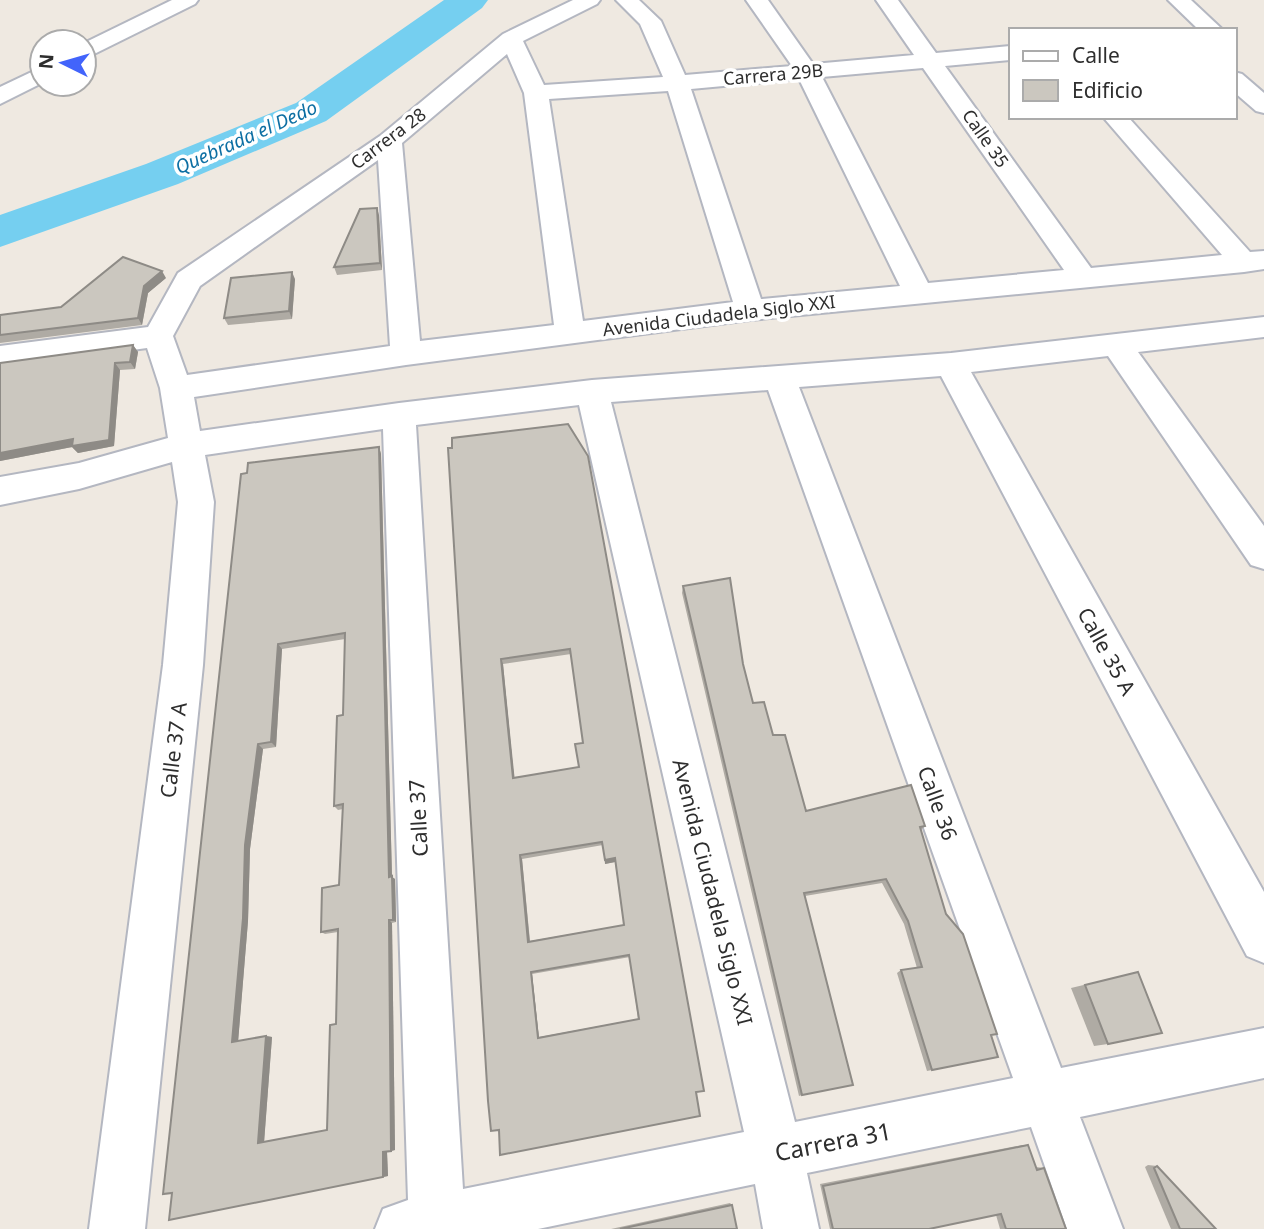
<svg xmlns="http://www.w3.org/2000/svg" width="1264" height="1229" viewBox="0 0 1264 1229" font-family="'Noto Sans',sans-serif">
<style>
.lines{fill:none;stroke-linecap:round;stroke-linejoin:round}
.river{fill:#75cff0;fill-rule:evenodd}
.minor-casing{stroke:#b4b7c1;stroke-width:4}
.minor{fill:#fff;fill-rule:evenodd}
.wall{fill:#afaba4;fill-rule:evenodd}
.shaded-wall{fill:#8e8b86}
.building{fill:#cbc7bf;stroke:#8e8b86;stroke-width:2;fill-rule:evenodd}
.labels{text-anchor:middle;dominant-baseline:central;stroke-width:7;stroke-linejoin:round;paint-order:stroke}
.far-street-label{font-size:18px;fill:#2e2e2e;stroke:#fff}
.far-water-label{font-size:19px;font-style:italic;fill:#0d6fa3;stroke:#fff}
.street-label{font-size:21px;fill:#2e2e2e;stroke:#fff}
.near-street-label{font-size:24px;fill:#2e2e2e;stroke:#fff}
</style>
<rect width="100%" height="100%" fill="#efe9e1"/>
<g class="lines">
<!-- river -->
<polygon class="river" points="444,0 488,0 482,8 326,121 178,184 0,247 0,215 146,164 296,103"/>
<defs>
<g id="minor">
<polygon points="172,0 198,0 195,4 84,59 84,43"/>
<path d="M573 0H600L597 4 523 41 544 85 663 77 640 24 616 0H639L661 21 685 75 792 66 746 0H768L813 64 914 55 876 0H898L936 53 1010 46V60L945 66 1091 268 1222 255 1103 117H1128L1250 252 1264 251V269L1244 272 750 320 406 365 194 397 200 431 399 403 592 380 951 353 1264 317V337L1138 352 1264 526V569L1251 565 1108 356 971 372 1264 892V963L1247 956 941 376 799 387 1061 1068 1264 1028V1078L1080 1117 1123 1229H1067L1031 1127 807 1173 819 1229H763L755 1184 538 1229H375L383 1209 408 1200 383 429 205 455 214 502 203 665 145 1229H89L163 665 178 502 172 462 79 489 0 505V477L79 463 168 438 160 388 147 348 0 368V346L148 327 178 273 380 136 503 34ZM507 54 524 93 554 325 420 341 402 143ZM923 68 1064 270 928 283 822 77ZM799 79 900 286 761 299 691 89ZM668 91 733 302 583 321 549 99ZM378 160 390 346 187 375 173 336 200 286ZM768 390 1013 1078 795 1122 611 402ZM579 405 744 1132 463 1189 416 425Z"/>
<polygon points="1168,0 1191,0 1223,30 1199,30"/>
<polygon points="42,67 42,83 0,104 0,87"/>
<polygon points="1234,72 1242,74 1264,93 1264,113 1256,111 1234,92"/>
</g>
</defs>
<!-- minor casing -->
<use href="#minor" class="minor-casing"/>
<!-- minor -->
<use href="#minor" class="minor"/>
</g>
<!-- wall -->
<g class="wall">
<polygon points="379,215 382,270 337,275 334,267"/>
<polygon points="166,278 148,293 142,325 0,343 0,315 61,307"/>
<polygon points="295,279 292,319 228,325 224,318"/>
<polygon points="133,345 138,352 135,369 120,370 114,446 78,453 72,447 0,461 0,363"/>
<path d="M568 424 704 1091 499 1130 448 448ZM571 654 583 743 579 767 514 778 503 664ZM603 845 605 864 615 862 624 925 530 941 522 859ZM630 957 638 1019 539 1037 532 974Z"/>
<path d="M379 447 381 454 392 877 395 879 396 917V922L392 923 395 1150 387 1152 388 1176 169 1220 247 473ZM345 639 343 715 334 806 338 810 343 809 339 885 321 932 325 934 338 932 336 1024 327 1130 264 1142 272 1037 266 1036 238 1041 248 921 250 849 263 749 276 747 282 649Z"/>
<polygon points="683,586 743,664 753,703 773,735 806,811 925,826 921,830 946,914 991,1035 932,1070 927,1071 897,973 901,970 917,968 904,924 882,883 805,896 802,1095 799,1096 682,593"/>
<polygon points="1138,972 1108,1044 1094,1046 1071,988"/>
<polygon points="1022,1145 1028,1145 1036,1167 1044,1168 1066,1229 1000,1229 996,1215 929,1229 830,1229 820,1184"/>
<polygon points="1148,1165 1157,1166 1216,1229 1171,1229 1145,1167"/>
<polygon points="730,1203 732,1205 737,1229 611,1229"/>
</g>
<!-- shaded-wall -->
<g class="shaded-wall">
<polygon points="377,208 379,215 382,270 380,263"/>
<polygon points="162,271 166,278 148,293 142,325 138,318 144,286"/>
<polygon points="292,272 295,279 292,319 289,311"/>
<polygon points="133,345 138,352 135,369 130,362"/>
<polygon points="115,363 120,370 114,446 78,453 72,447 0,461 0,453"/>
<polygon points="379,447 381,454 392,877 395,879 396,922 393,920 389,877"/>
<polygon points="278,644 282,649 276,747 271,742"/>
<polygon points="501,659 503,664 515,782 513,778"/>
<polygon points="258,744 263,749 250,849 248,921 238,1043 232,1042 245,845"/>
<polygon points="520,855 522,859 530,944 528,942"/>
<polygon points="615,858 615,862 605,864 605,860"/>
<polygon points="389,920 392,923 395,1150 391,1151"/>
<polygon points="531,972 532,974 539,1039 538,1038"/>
<polygon points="266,1036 272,1037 264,1143 258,1143"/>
<polygon points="383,1152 387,1152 388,1176 383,1177"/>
</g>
<!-- building -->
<g class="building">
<polygon points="377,208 380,263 334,267 360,209"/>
<polygon points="123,257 162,271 144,286 138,318 0,335 0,315 61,307"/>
<polygon points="292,272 289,311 224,318 231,278"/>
<polygon points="133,345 130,362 115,363 109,440 72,446 73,439 0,453 0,363"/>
<path d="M568 424 588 456 704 1091 696 1092 700 1116 500 1155 499 1130 491 1131 488 1101 448 448H452V438ZM570 649 583 743 575 744 579 767 513 778 501 659ZM602 842 605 860 615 858 624 925 528 942 520 855ZM629 955 639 1019 538 1038 531 972Z"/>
<path d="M379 447 389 877 392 876 393 915V920H389L391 1151 383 1152V1177L169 1220 172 1193 163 1194 241 474 247 473 248 463ZM345 633 343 715 337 716 334 806 343 804 339 885 322 888 321 932 338 929 336 1024 330 1025 327 1130 258 1143 266 1036 232 1042 243 918 245 845 258 744 271 742 278 644Z"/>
<polygon points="730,578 743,664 753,703 764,702 773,735 785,735 806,811 911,785 925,826 920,827 946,914 963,934 997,1034 991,1035 998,1057 932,1070 901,970 922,967 908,921 886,879 804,893 853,1085 802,1095 683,586"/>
<polygon points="1138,972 1162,1033 1108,1044 1085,985"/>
<polygon points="1028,1145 1037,1170 1044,1168 1066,1229 1006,1229 1001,1214 929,1229 833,1229 823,1186"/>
<polygon points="1157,1166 1216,1229 1180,1229 1154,1168"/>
<polygon points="732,1205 737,1229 620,1229"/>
</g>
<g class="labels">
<!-- far-street labels -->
<g class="far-street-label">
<text transform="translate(773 74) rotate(-5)">Carrera 29B</text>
<text transform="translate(388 138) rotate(-37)">Carrera 28</text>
<text transform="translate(986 138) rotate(55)">Calle 35</text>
<text transform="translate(719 315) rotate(-7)">Avenida Ciudadela Siglo XXI</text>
</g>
<!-- far-water labels -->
<g class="far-water-label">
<text transform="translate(246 137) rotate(-24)">Quebrada el Dedo</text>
</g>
<!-- street labels -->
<g class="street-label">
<text transform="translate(1107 651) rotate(61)">Calle 35 A</text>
<text transform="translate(173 750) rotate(-83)">Calle 37 A</text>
<text transform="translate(938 803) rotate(70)">Calle 36</text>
<text transform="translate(418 818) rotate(-93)">Calle 37</text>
<text transform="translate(713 892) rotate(76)">Avenida Ciudadela Siglo XXI</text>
</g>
<!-- near-street labels -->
<g class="near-street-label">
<text transform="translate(833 1141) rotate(-11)">Carrera 31</text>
</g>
</g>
<!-- legend -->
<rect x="1009" y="28" width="228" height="91" fill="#ffffff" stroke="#ababab" stroke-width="2"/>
<rect x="1023" y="51" width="35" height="10" fill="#ffffff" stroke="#ababab" stroke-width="2"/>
<text x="1072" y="63" font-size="21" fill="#2e2e2e">Calle</text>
<rect x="1023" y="80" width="35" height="21" fill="#cbc7bf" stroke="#ababab" stroke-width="2"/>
<text x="1072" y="98" font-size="21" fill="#2e2e2e">Edificio</text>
<!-- north arrow -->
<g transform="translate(63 63) rotate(275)"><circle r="33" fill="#ffffff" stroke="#ababab" stroke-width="2"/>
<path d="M0-5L12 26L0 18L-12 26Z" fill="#4264fb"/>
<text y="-10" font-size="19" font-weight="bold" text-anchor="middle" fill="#2e2e2e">N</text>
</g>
</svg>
